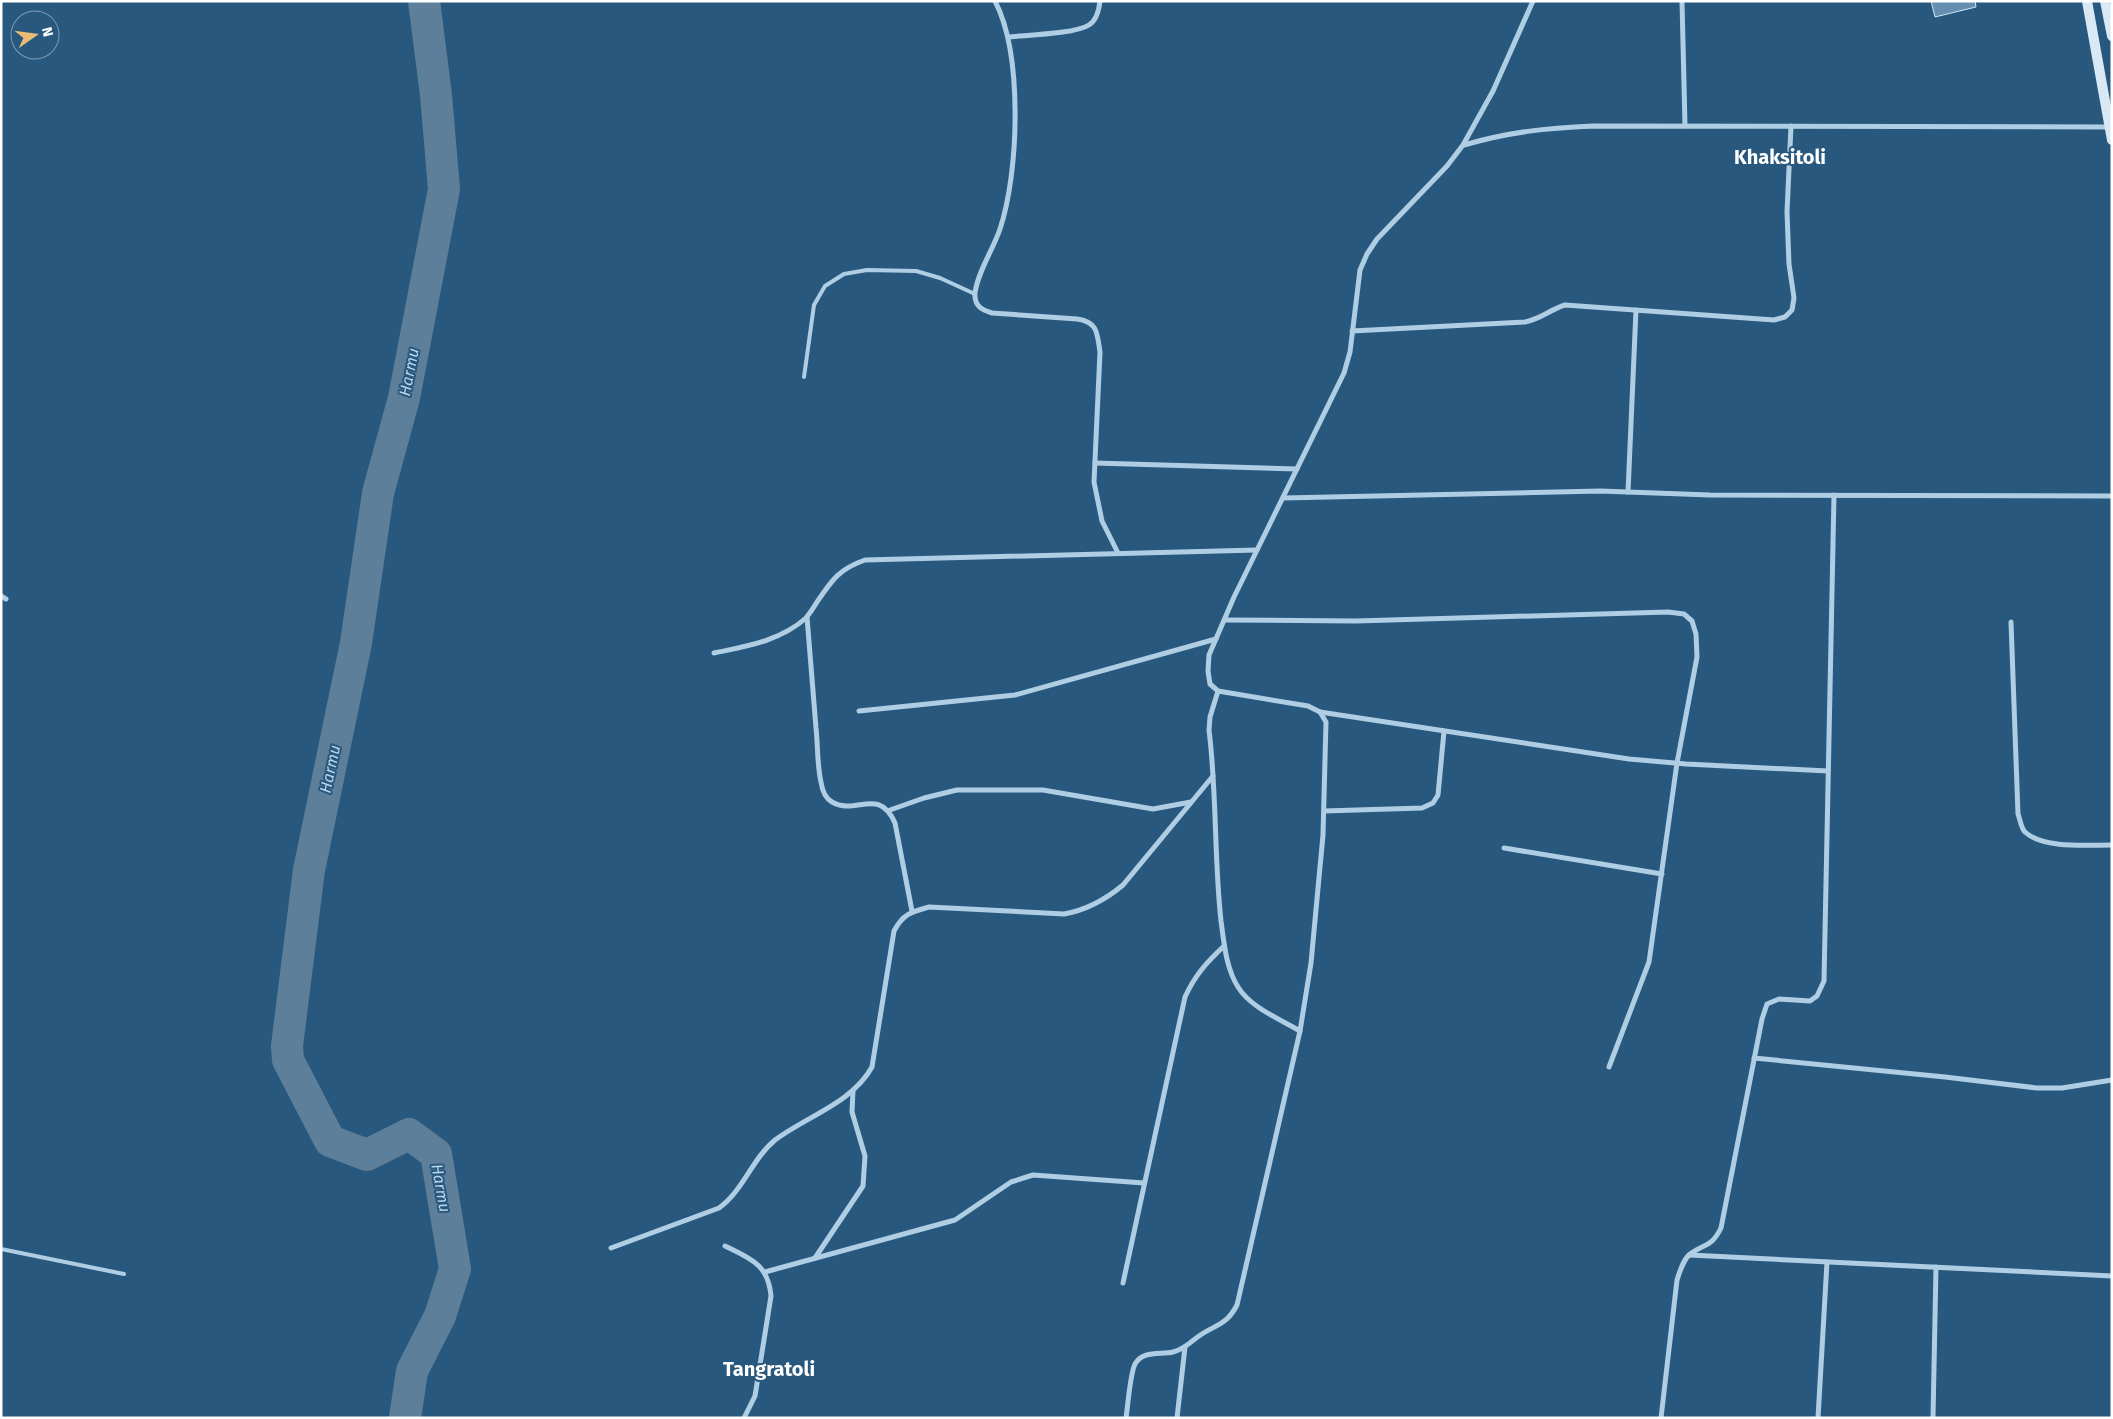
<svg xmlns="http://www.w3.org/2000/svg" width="2113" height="1419" viewBox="0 0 2113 1419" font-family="'Fira Sans',sans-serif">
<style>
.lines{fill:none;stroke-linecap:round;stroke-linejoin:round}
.river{stroke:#5d7f99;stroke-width:32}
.building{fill:#658fb0;stroke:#d1e5f4}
.lane{stroke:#afcee4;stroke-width:4}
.street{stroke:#afcee4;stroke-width:5}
.secondary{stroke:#d8e8f5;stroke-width:10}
.labels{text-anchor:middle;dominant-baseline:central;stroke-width:4;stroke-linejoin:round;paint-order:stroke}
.water-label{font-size:16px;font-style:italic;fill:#bad7ec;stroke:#29587e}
.district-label{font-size:20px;font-weight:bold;fill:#fff;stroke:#29587e}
</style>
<rect width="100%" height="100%" fill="#29587e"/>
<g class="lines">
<!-- river -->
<polyline class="river" points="405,1418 412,1371 440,1316 455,1269 436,1154 409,1134 367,1155 330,1141 288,1060 287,1046 309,870 356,643 378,493 404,398 444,189 436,95 424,1"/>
</g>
<!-- building -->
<polygon class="building" points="1931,1 1975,1 1976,7 1935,17"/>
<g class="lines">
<!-- lane -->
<g class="lane">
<polyline points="804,377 814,305 825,286 844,274 867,270 916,271 940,278 975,294"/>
<polyline points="1,1249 124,1274"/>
</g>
<!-- street -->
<g class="street">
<path d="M995 1C1023 55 1019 172 1000 229 993 250 978 271 975 293 974 306 982 310 992 313L1077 319C1098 322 1097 333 1100 352L1094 482 1102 521 1118 553"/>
<polyline points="1682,1 1685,126"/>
<path d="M1008 37C1026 35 1075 34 1089 25 1097 20 1099 10 1100 1"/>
<path d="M1464 145C1509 132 1546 128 1593 126L2110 127"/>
<path d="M1352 331 1525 322C1541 319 1551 309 1565 305L1774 320 1785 317 1792 310 1794 298 1789 264 1787 212 1791 126"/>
<polyline points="1095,463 1297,469"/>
<polyline points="1628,492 1636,310"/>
<polyline points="1283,498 1600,491 1710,495 2112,496"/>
<polyline points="1,596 6,599"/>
<path d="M807 617C810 654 813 691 816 728 818 746 817 765 821 782 822 789 825 798 832 802 856 816 879 786 895 823L912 911"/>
<polyline points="1225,620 1356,621 1668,612 1684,614 1692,621 1696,634 1697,657 1677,763 1649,962 1609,1067"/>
<path d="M2011 622 2018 814C2020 819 2021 828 2025 832 2043 849 2088 845 2112 845"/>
<path d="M714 653C747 646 780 641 806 618 810 613 814 607 817 602 832 580 839 569 865 560L1257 550"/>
<path d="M1218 691 1210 717 1209 730C1217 794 1214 858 1221 921 1224 943 1226 968 1238 987 1251 1008 1280 1019 1300 1031"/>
<polyline points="859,711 1015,695 1216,639"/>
<polyline points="1320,712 1629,759 1686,764 1828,771"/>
<polyline points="890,810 924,798 957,790 1043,790 1153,809 1191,802"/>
<polyline points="1324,811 1422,808 1433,803 1438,795 1444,731"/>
<polyline points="1504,848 1662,874"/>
<polyline points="1754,1058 1945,1077 2037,1088 2062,1088 2112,1080"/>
<path d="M725 1246C751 1259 768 1264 771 1296L755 1396 744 1418"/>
<path d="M611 1248 719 1208C743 1191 752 1159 775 1140 807 1116 852 1103 872 1067L894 931C903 914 911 912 929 907L1064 914C1087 910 1105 900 1123 885L1213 776"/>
<polyline points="1690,1255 2112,1276"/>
<polyline points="815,1258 863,1186 865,1156 852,1112 853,1091"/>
<polyline points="765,1272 955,1220 1011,1182 1033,1175 1144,1183"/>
<path d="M1123 1283 1185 997C1195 975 1207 962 1224 946"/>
<path d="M1126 1418C1128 1405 1130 1374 1135 1364 1143 1350 1160 1355 1173 1352 1185 1349 1190 1342 1199 1336 1216 1324 1226 1326 1237 1305L1300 1031 1311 963 1323 835 1326 722 1320 712 1308 706 1218 691 1210 684 1208 671 1209 655 1234 597 1344 373 1350 352 1360 270 1367 254 1377 239 1447 166 1463 145 1493 91 1533 1"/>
<polyline points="1177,1418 1185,1347"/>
<path d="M1661 1418 1677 1280C1680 1271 1683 1260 1690 1254 1705 1243 1711 1248 1721 1228L1762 1019 1767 1004 1779 999 1810 1001 1817 996 1824 981 1834 495"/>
<polyline points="1818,1418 1827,1262"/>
<polyline points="1933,1418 1936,1267"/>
</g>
<!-- secondary -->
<g class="secondary">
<polyline points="2087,1 2112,140"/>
<polyline points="2105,1 2112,36"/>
</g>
</g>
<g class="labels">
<!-- water labels -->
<g class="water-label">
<text transform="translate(409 372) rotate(-79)">Harmu</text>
<text transform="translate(330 769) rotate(-78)">Harmu</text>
<text transform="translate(441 1188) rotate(80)">Harmu</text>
</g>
<!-- district labels -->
<g class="district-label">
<text x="1780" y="157">Khaksitoli</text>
<text x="769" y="1369">Tangratoli</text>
</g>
</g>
<!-- border -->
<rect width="2113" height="1419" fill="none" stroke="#ffffff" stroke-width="5"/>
<!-- north arrow -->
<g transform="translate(35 35) rotate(76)"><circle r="24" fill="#29587e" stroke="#7f9bb2"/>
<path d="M0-4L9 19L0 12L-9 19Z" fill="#ebbb76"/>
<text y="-8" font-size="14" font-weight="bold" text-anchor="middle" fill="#ffffff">N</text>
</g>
</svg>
